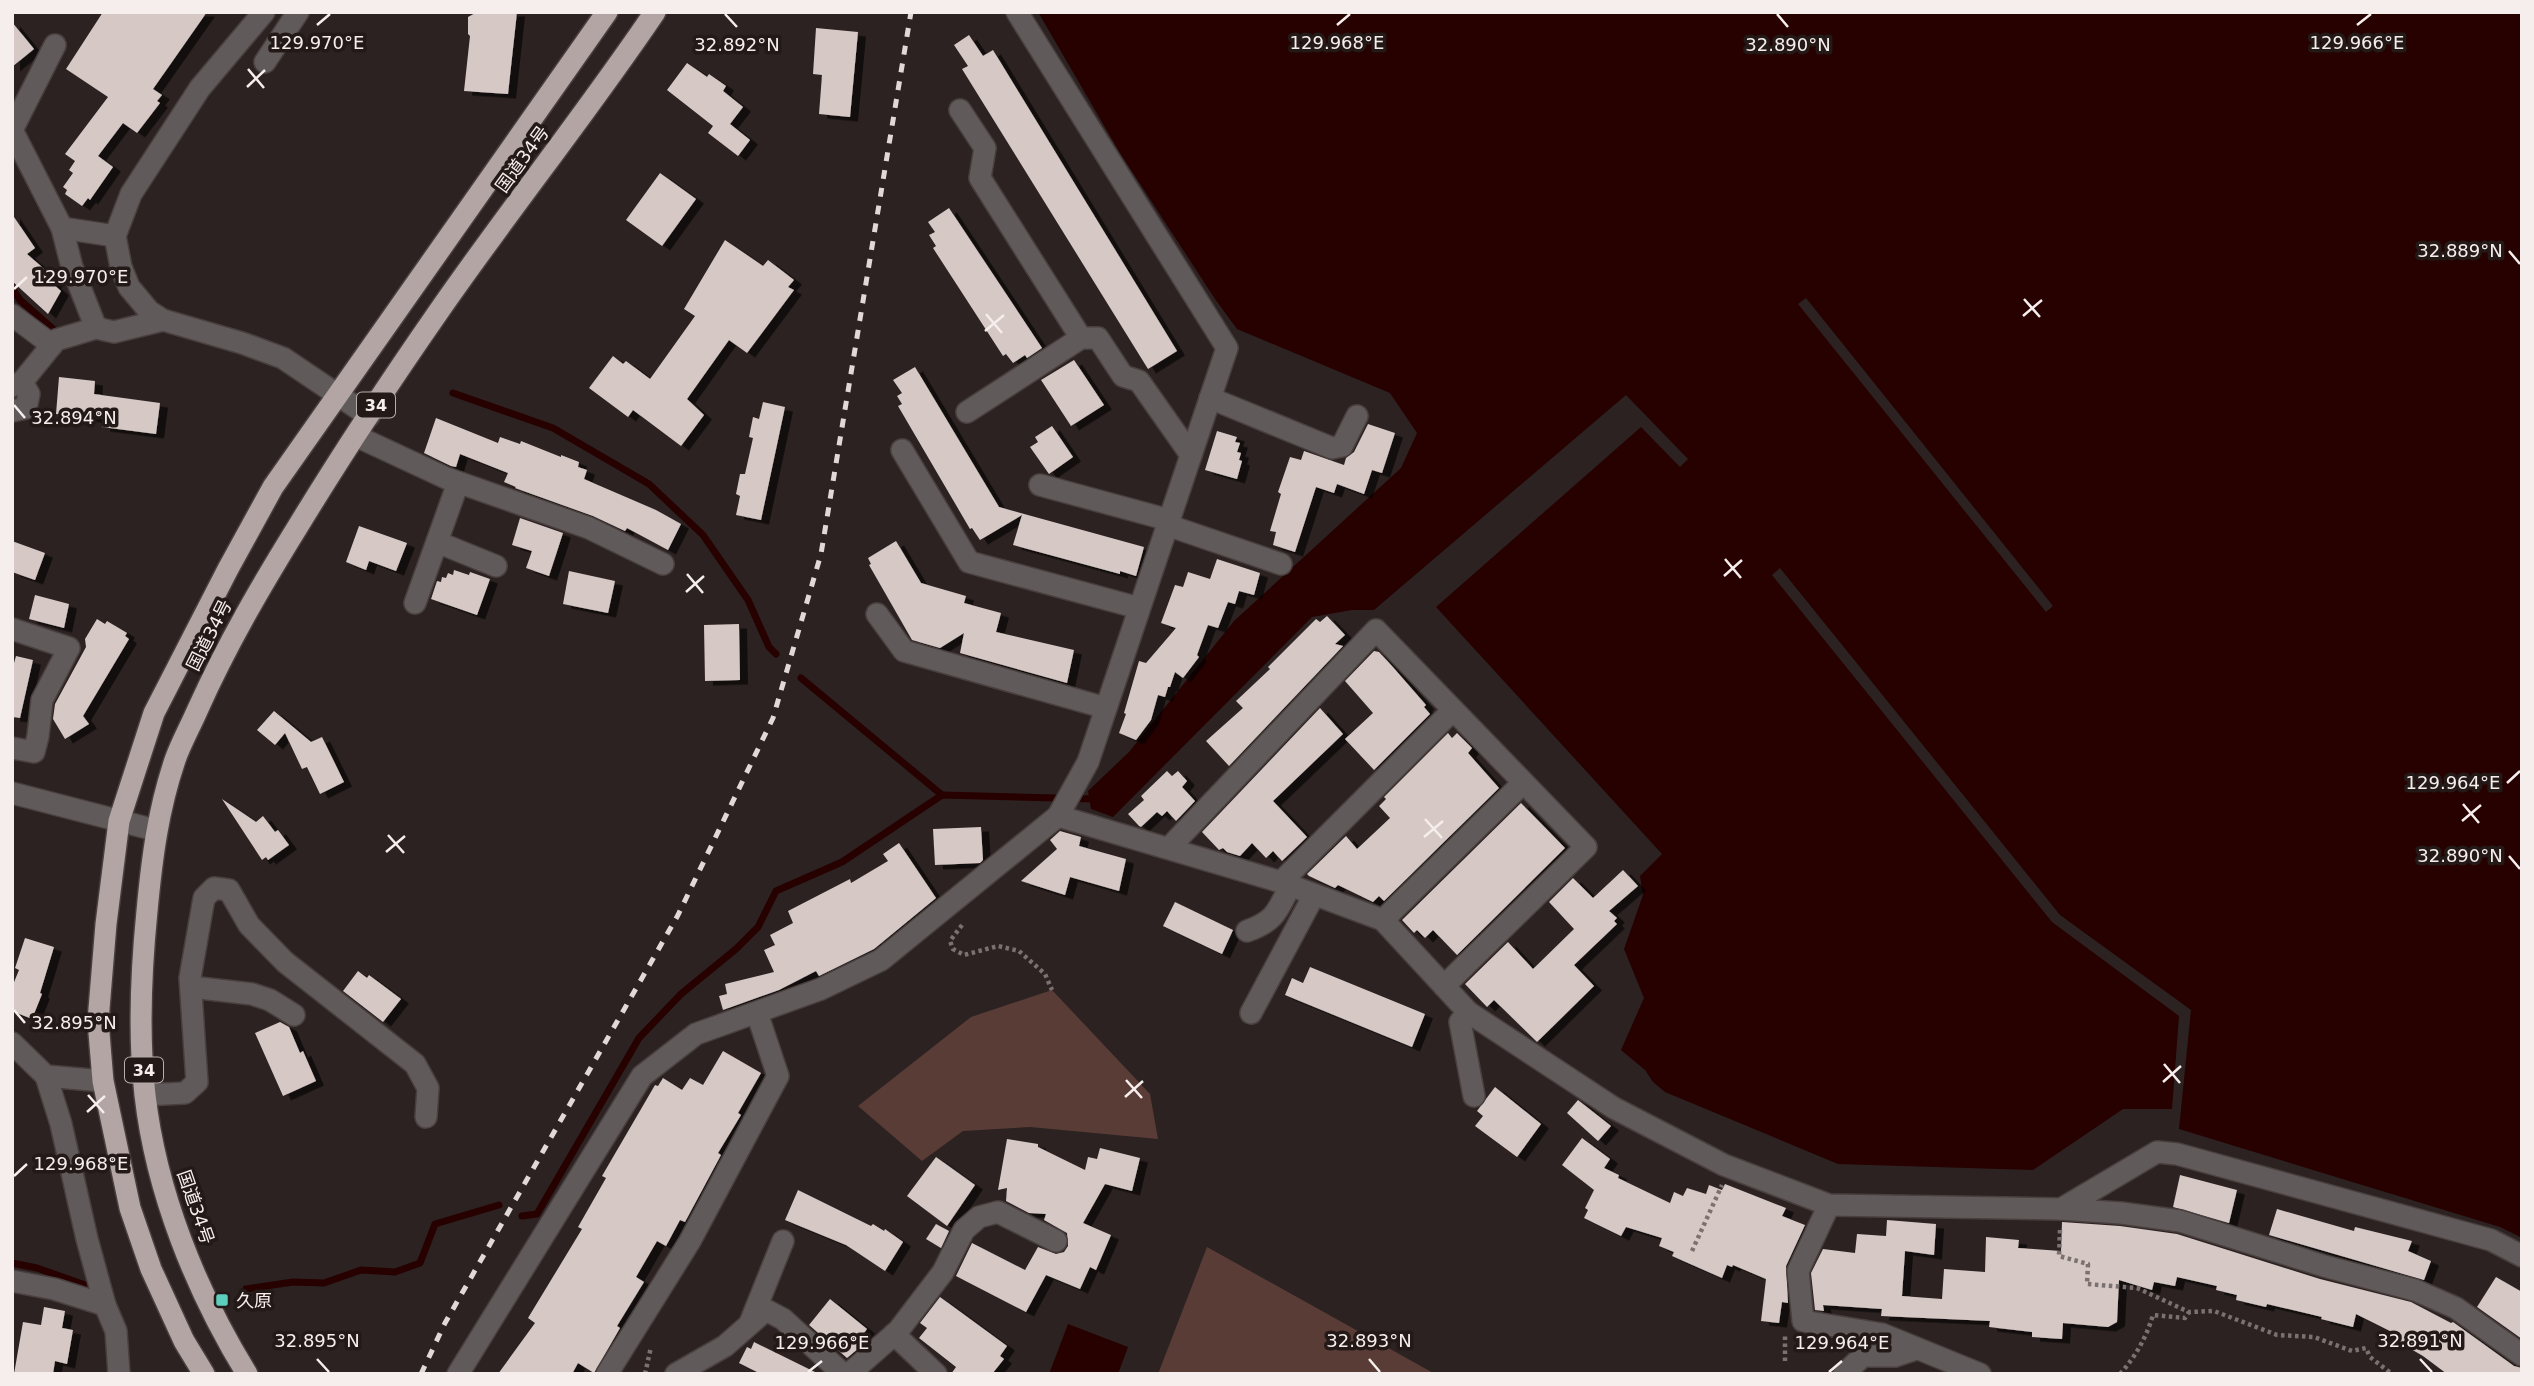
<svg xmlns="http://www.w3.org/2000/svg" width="2534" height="1386" viewBox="0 0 2534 1386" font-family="'DejaVu Sans','Noto Sans JP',sans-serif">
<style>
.green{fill:#593c36}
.water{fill:#270100}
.pier{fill:#2c2221}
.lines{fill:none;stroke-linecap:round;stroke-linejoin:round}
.stream{stroke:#270100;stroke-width:7}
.building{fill:#d5c8c5;filter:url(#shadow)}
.minor-casing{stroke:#483f3e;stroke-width:24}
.highway-casing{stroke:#483f3e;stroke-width:24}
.path{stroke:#7b7170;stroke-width:4.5;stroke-dasharray:3.5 3.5;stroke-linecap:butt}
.minor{stroke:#605b5a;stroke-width:21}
.highway{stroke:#b2a5a3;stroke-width:21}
.rail{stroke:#e1d9d8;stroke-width:5;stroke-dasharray:9 9;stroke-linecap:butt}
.ticks{fill:none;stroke:#f6eeed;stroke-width:2.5}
.poi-dot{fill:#5ccebb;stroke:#231917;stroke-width:2.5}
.labels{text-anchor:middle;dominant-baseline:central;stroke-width:7;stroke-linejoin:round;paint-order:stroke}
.shield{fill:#231917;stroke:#b7aead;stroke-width:2}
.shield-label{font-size:16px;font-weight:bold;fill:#f6eeed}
.street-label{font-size:18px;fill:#f6eeed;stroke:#231917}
.poi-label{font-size:18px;fill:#f6eeed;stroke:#231917;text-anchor:start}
.ticks-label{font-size:18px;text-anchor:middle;fill:#f6eeed;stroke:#231917;stroke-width:7;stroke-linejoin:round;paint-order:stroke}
</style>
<defs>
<filter id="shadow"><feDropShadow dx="8" dy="4.5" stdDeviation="0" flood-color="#0009"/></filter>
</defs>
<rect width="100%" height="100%" fill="#2c2221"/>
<!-- green -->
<g class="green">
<polygon points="1052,990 1150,1094 1158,1139 1030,1127 963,1131 922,1161 858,1106 971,1017"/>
<polygon points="1207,1247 1435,1374 1158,1374"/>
</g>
<!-- water -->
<g class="water">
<polygon points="1038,12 2522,12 2522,1238 2500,1227 2179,1129 2191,1010 2060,915 1780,568 1772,575 2052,922 2179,1016 2172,1109 2123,1109 2033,1170 1838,1164 1665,1092 1653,1082 1645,1070 1621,1050 1644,998 1624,949 1643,895 1640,876 1662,854 1436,607 1641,427 1680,467 1688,459 1626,395 1374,610 1352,610 1312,617 1113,817 1091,809 1088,791 1129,752 1234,621 1401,468 1417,433 1390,393 1237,329 1215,299 1120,153"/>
<polygon points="1068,1324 1128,1347 1118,1374 1049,1374"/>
</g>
<!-- pier -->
<polygon class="pier" points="1806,298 2053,606 2046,612 1798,304"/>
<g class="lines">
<!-- stream -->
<g class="stream">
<polyline points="12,288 20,300 53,329"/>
<polyline points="453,393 553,428 649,484 703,535 748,600 769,647 776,654"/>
<polyline points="801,678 942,795"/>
<polyline points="522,1216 537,1214 639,1038 681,994 736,949 758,927 776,891 842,862 942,795 1095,799"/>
<polyline points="12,1263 37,1268 88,1286"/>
<polyline points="246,1289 293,1282 324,1283 361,1270 395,1272 420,1263 435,1224 499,1205"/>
</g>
</g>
<!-- building -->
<g class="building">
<polygon points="103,12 207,12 153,89 162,95 157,101 160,103 137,133 123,123 98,156 113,167 90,200 88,198 82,206 65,194 67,190 63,187 73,173 69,170 75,161 65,154 108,97 66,69"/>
<polygon points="477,12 517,12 508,94 464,91 470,36 468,34 468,17"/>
<polygon points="12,22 34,49 12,67"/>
<polygon points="816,28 858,32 850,117 819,114 822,75 813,74"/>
<polygon points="969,35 983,56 993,50 1177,351 1148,369 962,69 968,66 954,45"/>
<polygon points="687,63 707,77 709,74 726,86 723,91 743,107 730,124 750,140 738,156 708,133 713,126 667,90"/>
<polygon points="660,173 696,199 662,246 626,220"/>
<polygon points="949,208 1042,348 1027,358 1025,355 1013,363 1006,354 1003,356 933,248 936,246 929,235 935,232 928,222"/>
<polygon points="12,214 35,248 27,254 57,280 53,284 61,291 48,314 12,281"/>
<polygon points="725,240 763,266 768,260 794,280 788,287 794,290 747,353 729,340 687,399 704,415 681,446 633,410 628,417 589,388 613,356 623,364 626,361 650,379 695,316 684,309"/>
<polygon points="1074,360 1104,405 1071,426 1041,380"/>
<polygon points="915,367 999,507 1144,547 1136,576 1120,571 1120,574 1013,545 1022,515 980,540 972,528 970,529 898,406 902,404 897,396 902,393 893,380"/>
<polygon points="59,377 95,381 94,394 160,403 156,434 102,427 103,419 56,414"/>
<polygon points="763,402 785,407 761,520 736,515 740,496 736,494 740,474 745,474 753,438 749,437 753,417 759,419"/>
<polygon points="436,418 498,443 500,437 520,444 521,441 561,457 561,455 579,462 578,467 587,470 584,479 656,510 681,524 668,550 627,528 625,531 593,516 515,488 516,487 504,482 508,473 460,454 456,467 451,466 424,453"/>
<polygon points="1368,424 1395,433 1382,473 1372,470 1364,494 1337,484 1334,493 1316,487 1295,552 1273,545 1276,532 1270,531 1281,494 1278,492 1290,457 1301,460 1304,451 1344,465 1346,458 1354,452"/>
<polygon points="1052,426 1073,457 1049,474 1030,447 1038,442 1035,437"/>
<polygon points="1217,431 1237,437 1235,442 1240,443 1237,452 1241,453 1239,460 1242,461 1237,479 1205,470"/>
<polygon points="520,518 563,533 549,576 526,568 532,551 512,545"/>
<polygon points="359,526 407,543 396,571 369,561 366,570 346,562"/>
<polygon points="12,541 45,553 35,580 12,572"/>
<polygon points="896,541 921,583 966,596 964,603 1001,613 996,632 1074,650 1067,683 960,653 964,633 940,648 912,640 869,565 871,564 868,558"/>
<polygon points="1217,559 1260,573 1254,595 1239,591 1235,604 1228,602 1218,628 1208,625 1197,655 1199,657 1183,678 1175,672 1170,687 1168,687 1165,697 1158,695 1151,720 1136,740 1119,733 1126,714 1124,713 1139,661 1146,663 1176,628 1161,623 1175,585 1183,587 1188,572 1210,579"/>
<polygon points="454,570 469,575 470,572 490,579 477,615 431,599 437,581 441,582 442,577 446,578 448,573 453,575"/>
<polygon points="569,571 615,581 608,613 563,604"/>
<polygon points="35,595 69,604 64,628 29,619"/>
<polygon points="1327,616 1345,635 1335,644 1343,646 1229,766 1206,741 1243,708 1236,701 1270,669 1268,667 1316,619 1320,622"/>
<polygon points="97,619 105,624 107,621 127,633 125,636 129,639 83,716 89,724 65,739 53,719 55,704 86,647 85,639"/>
<polygon points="739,624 740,680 705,681 704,625"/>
<polygon points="1374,651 1379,652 1392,666 1426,705 1424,707 1430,714 1374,770 1345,739 1373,713 1345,681"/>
<polygon points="16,656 33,660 20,718 12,717 12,670"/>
<polygon points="1320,708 1343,734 1273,801 1307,837 1282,861 1273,851 1266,858 1252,843 1240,856 1227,852 1223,848 1219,850 1202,832"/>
<polygon points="274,711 311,742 322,737 344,782 320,794 307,767 302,769 285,733 275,745 257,730"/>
<polygon points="1448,733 1452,738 1457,733 1472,748 1468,753 1499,788 1384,901 1379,896 1373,902 1338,885 1335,888 1309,876 1307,874 1346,836 1357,849 1390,818 1379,806 1386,799 1384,797"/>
<polygon points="1167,771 1172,776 1178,771 1187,781 1182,787 1195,801 1176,821 1167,811 1162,816 1157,812 1141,827 1139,826 1128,814 1144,800 1141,796"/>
<polygon points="222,799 256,822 263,816 275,832 278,830 289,845 268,860 266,857 262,860"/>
<polygon points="1521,803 1565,848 1457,955 1433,930 1425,938 1417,930 1414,933 1402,920"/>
<polygon points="981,827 983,860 980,863 935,865 933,829"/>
<polygon points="1060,831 1081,837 1079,846 1126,859 1119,891 1070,877 1065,895 1021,881 1057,849 1050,840"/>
<polygon points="899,843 936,898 874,949 819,976 816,971 779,990 723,1010 719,996 727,994 725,984 774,972 764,950 775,945 770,935 793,923 788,911 850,879 851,883 888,861 883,854"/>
<polygon points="1623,870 1638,886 1609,911 1617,918 1614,921 1617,924 1574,965 1594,986 1537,1042 1494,1000 1487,1007 1465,984 1508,942 1533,969 1574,929 1549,902 1573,878 1593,898"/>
<polygon points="1175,902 1233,930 1222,954 1163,926"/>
<polygon points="25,938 54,947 40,993 42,994 32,1019 12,1011 12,987 19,970 15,968"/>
<polygon points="1310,967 1425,1014 1412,1047 1285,995 1292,978 1303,983"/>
<polygon points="358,971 367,978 369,975 401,999 383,1022 343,991"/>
<polygon points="280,1022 289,1027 300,1053 303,1051 316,1081 283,1096 255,1033"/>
<polygon points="723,1051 761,1073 738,1113 741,1115 718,1153 721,1155 685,1222 680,1220 666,1246 657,1241 636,1277 644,1282 617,1326 620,1328 594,1373 578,1363 572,1374 498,1374 535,1323 528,1318 582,1229 578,1227 606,1178 602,1176 655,1085 658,1086 663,1078 682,1090 690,1078 703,1085"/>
<polygon points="1495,1087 1541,1124 1517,1157 1475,1126 1483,1116 1477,1111"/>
<polygon points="1578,1100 1611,1126 1598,1141 1567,1113"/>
<polygon points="1582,1138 1610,1159 1604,1168 1619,1175 1618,1178 1670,1203 1674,1192 1683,1196 1687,1188 1706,1194 1709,1185 1722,1190 1725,1184 1786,1208 1782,1216 1805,1225 1786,1266 1788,1303 1782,1302 1779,1323 1761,1321 1766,1279 1733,1265 1732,1267 1727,1265 1722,1278 1672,1256 1674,1252 1659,1246 1662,1238 1626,1227 1621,1236 1584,1218 1588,1210 1585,1208 1594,1190 1562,1165"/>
<polygon points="1007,1139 1038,1144 1038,1147 1085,1170 1088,1157 1097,1159 1100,1148 1140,1158 1132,1191 1105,1184 1083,1223 1111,1235 1096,1270 1090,1267 1080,1289 1046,1275 1026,1312 956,1276 972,1243 1025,1270 1038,1247 1056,1254 1064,1252 1068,1246 1067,1233 1044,1220 1046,1214 1029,1213 1006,1201 1007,1188 998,1190"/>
<polygon points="936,1157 975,1185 947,1226 907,1196"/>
<polygon points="2180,1175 2237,1190 2229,1223 2173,1207"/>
<polygon points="798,1190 871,1226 873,1224 884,1231 885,1229 903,1242 885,1271 846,1245 785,1220"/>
<polygon points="2277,1209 2354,1231 2355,1227 2412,1241 2408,1251 2431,1261 2424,1280 2269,1235"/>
<polygon points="1887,1220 1936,1224 1934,1255 1905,1251 1902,1296 1942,1299 1944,1269 1985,1272 1986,1237 2019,1240 2018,1248 2061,1251 2062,1222 2120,1226 2177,1234 2320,1279 2411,1302 2451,1323 2453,1322 2514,1366 2522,1368 2522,1374 2447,1374 2423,1356 2392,1338 2394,1333 2356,1314 2353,1327 2321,1319 2322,1317 2267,1304 2266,1307 2236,1300 2237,1295 2216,1290 2217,1286 2177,1277 2175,1286 2154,1282 2152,1290 2119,1280 2117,1322 2108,1327 2063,1323 2062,1339 2032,1337 2032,1332 1989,1327 1990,1321 1881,1316 1882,1309 1823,1305 1824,1311 1815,1310 1811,1273 1823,1249 1855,1253 1857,1234 1886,1236"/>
<polygon points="936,1224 949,1231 941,1248 926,1239"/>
<polygon points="2496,1277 2522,1292 2522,1339 2477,1307"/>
<polygon points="940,1297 1007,1346 1000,1356 1004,1359 992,1374 951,1374 956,1367 919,1338 927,1328 920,1323"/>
<polygon points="830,1299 867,1329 861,1337 866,1342 847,1358 809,1325"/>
<polygon points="44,1307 65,1311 62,1328 73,1330 67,1364 55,1361 53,1374 14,1374 23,1322 41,1325"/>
<polygon points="754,1342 819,1374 761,1374 739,1363 747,1347 751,1349"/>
</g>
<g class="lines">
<defs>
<g id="minor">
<polyline points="264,12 200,88 131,194 115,236 121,267 129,287 149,311 163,320 242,343 283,358 369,416"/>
<polyline points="265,62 298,12"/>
<polyline points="960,110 985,148 980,178 1081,338 1098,338 1123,376 1139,381 1191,455"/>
<polyline points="12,130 62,228 115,236"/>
<polyline points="12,130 55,45"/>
<polyline points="62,228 72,267 96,328"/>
<polyline points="12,315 52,345"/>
<polyline points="12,386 22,382 56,340 96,328 114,332 163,320"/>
<polyline points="1210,398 1332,448 1342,446 1357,416"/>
<polyline points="12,411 26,408 29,394 22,382"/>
<polyline points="967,412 1081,338"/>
<polyline points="356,436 446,478 589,528 663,564"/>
<polyline points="902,450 969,562 1139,608"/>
<polyline points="1040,485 1169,520"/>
<polyline points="1167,525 1281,564"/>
<polyline points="437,542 496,566"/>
<polyline points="415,603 458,483"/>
<polyline points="877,614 904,651 1106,708"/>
<polyline points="12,629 69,648 42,700 38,736 34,752 12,748"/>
<polyline points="12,793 155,830"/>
<polyline points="1058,816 1281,882 1383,920 1468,1012 1614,1108 1724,1165 1829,1205 2061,1209 2121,1213 2180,1221 2324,1266 2415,1290 2456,1308 2522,1355"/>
<polyline points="1169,848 1376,630 1586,847 1444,986"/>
<polyline points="1281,882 1453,710"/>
<polyline points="1383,920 1523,783"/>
<path d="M1247 931C1275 921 1277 912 1290 886"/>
<polyline points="191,987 252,994 270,1000 294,1015"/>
<polyline points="1468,1012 1460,1022 1474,1096"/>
<polyline points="1251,1013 1314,895"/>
<polyline points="12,1043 46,1076 103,1081"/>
<polyline points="46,1076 61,1124 87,1239 105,1305 116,1331 119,1374"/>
<polyline points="145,1095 185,1093 197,1082 190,978 204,898 214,888 229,890 249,925 285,962 415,1064 428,1088 426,1117"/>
<polyline points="1829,1205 1798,1271 1803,1321 1882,1334 1980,1374"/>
<polyline points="2061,1209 2157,1152 2177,1154 2491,1240 2522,1256"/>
<polyline points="12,1281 54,1289 105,1305"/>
<polyline points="750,1323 783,1241"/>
<polyline points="894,1334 936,1374"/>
<polyline points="458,1374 642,1076 696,1034 821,989 881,960 1058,816 1088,762 1227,348 1017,12"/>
<polyline points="607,1374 690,1241 778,1076 757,1013"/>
<polyline points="676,1374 725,1346 766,1310 783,1319 843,1374"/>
<polyline points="849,1374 898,1331 943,1272 964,1230 979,1217 998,1212 1056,1241"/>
<polyline points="1844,1374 1863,1356 1895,1356 1916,1349"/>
</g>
<g id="highway">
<polyline points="204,1374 184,1341 151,1269 130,1208 103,1081 98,1021 106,924 119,821 154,713 228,569 273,487 607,12"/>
<path d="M247 1374C196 1291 156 1192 145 1095 138 1034 141 971 147 911 152 858 158 810 175 760 181 743 190 727 197 711 227 644 261 586 300 523 344 451 391 380 439 311 509 210 586 114 655 12"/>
</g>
</defs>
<!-- minor casing -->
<use href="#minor" class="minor-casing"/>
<!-- highway casing -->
<use href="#highway" class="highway-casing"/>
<!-- path -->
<g class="path">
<polyline points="962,925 950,941 953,949 964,955 998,946 1019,951 1045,974 1052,990"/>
<polyline points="2060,1230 2059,1256 2088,1264 2087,1284 2137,1288 2189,1312 2214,1311 2277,1335 2314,1337 2352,1351 2366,1348 2370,1357 2392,1374"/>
<polyline points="1692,1251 1722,1185"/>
<polyline points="1785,1361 1785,1333"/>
<polyline points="645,1374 651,1347"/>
<path d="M2120 1374C2136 1356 2146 1338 2153 1315L2185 1318 2189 1312"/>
</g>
<!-- minor -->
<use href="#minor" class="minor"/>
<!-- highway -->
<use href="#highway" class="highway"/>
<!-- rail -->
<polyline class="rail" points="421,1374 445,1323 678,915 773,718 821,554 911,12"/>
</g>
<!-- ticks -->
<path class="ticks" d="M725 14 737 27M1777 14 1788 27M317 25 330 14M1337 25 1350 14M2357 25 2371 14M248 69 264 88M247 87 265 70M2509 251 2520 264M14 289 27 277M2024 299 2040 317M986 314 1002 333M2023 316 2042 300M985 331 1004 315M14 405 25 418M1725 559 1741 578M687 574 703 593M1724 576 1742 560M686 592 704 576M2507 783 2520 771M2463 804 2479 823M1425 819 1442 838M2462 821 2481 805M388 835 404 853M1424 837 1443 821M386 852 405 836M2509 856 2520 869M14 1010 25 1023M2164 1064 2180 1083M1126 1080 1142 1098M2163 1082 2181 1066M88 1095 104 1113M1125 1097 1143 1081M87 1112 105 1096M14 1176 27 1164M317 1359 329 1372M1369 1359 1380 1372M2420 1359 2432 1372M808 1372 822 1361M1829 1372 1842 1361"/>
<!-- markers -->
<rect class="poi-dot" x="215" y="1293" width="14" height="14" rx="3.5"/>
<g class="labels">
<!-- shield labels -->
<g class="shield">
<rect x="357" y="392.5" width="38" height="25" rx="5"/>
<rect x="125" y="1057.5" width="38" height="25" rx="5"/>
</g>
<g class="shield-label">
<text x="376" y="405">34</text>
<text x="144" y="1070">34</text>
</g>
<!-- street labels -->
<g class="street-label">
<text transform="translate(522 159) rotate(-54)">国道34号</text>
<text transform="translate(209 635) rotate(-63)">国道34号</text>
<text transform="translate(196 1207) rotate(71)">国道34号</text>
</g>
<!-- poi labels -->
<g class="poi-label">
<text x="236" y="1300">久原</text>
</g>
</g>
<g class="ticks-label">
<text x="317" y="49">129.970°E</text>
<text x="1337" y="49">129.968°E</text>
<text x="2357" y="49">129.966°E</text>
<text x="1788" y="51">32.890°N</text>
<text x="737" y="51">32.892°N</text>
<text x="2460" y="257">32.889°N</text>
<text x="81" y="283">129.970°E</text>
<text x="74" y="424">32.894°N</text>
<text x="2453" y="789">129.964°E</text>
<text x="2460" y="862">32.890°N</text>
<text x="74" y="1029">32.895°N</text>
<text x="81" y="1170">129.968°E</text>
<text x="317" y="1347">32.895°N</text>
<text x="1369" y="1347">32.893°N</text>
<text x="2420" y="1347">32.891°N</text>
<text x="822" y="1349">129.966°E</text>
<text x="1842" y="1349">129.964°E</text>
</g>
<!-- border -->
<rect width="2534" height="1386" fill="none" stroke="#f6eeed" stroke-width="28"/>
</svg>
